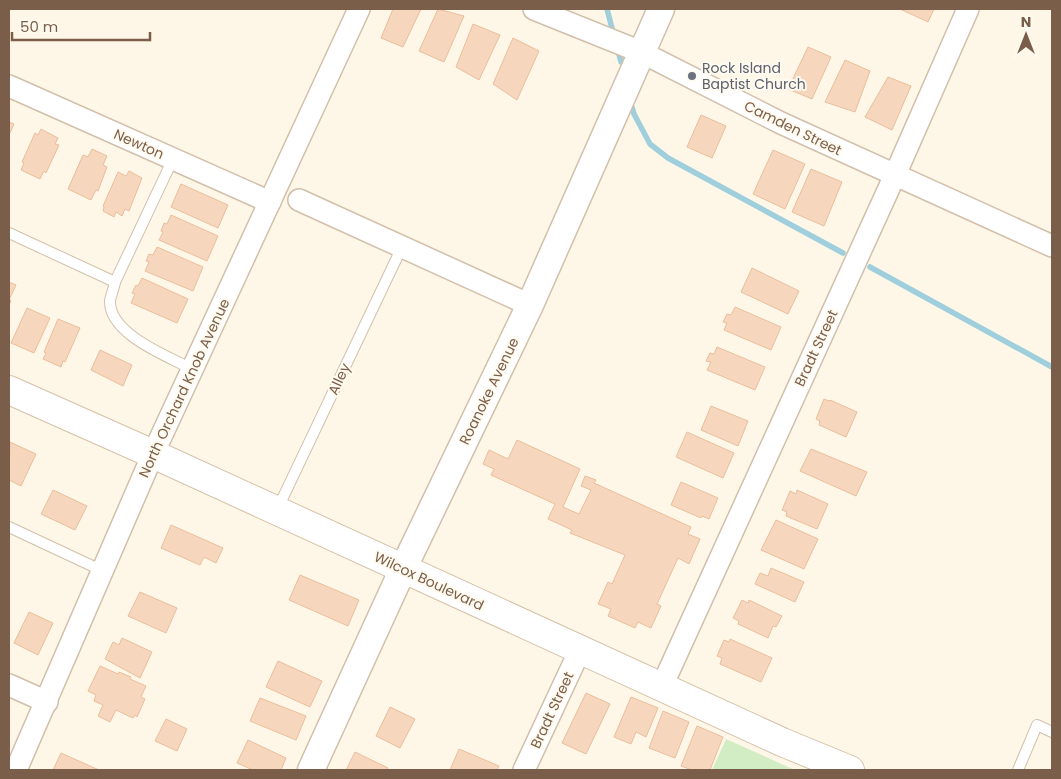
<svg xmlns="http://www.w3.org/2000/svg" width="1061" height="779" viewBox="0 0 1061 779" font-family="Poppins,sans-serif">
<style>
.green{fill:#d2edc4}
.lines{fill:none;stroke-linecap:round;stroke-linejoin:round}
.stream{stroke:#9fcfdc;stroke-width:5.5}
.building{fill:#f6d7bd;stroke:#eabe9c}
.service-casing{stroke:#d2bfab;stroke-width:12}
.minor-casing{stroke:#d2bfab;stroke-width:24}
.tertiary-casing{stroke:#d2bfab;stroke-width:29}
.secondary-casing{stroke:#d5c0a9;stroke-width:30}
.service{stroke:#fff;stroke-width:10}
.minor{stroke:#fff;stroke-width:21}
.tertiary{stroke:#fff;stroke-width:26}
.secondary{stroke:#fff;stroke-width:28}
.worship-dot{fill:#6b7280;stroke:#fffaef;stroke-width:2}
.labels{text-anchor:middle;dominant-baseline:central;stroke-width:4;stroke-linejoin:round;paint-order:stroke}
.worship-label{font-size:14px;fill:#5b616d;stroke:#fffaef;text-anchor:start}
.street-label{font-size:14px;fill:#7b5e49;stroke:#fffaef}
</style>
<rect width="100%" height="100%" fill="#fef7e7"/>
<!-- green -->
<polygon class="green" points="726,739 795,770 712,770"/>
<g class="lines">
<!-- stream -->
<g class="stream">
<polyline points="607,9 614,36"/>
<polyline points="617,47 621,62"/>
<polyline points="632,107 634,114 650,144 668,158 843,253"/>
<polyline points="870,267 1052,367"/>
</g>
</g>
<!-- building -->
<g class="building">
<polygon points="393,9 421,9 403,47 381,38"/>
<polygon points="438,9 464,16 444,62 419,51"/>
<polygon points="900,9 934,9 928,22"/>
<polygon points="473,24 500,35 479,80 456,67"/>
<polygon points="513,38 539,51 517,100 493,84"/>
<polygon points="808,47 831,57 812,99 788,89"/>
<polygon points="845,60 870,71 855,112 825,102"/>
<polygon points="888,77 911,86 892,130 865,117"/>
<polygon points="701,115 726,126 712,158 687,147"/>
<polygon points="9,122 14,124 9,135"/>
<polygon points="41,129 58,138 55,144 59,145 46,173 44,171 40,179 21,170 24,163 22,162 35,133 38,135"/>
<polygon points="92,149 107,156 103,165 107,167 98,191 96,190 91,200 68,189 83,155 88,157"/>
<polygon points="773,150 805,164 785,209 753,194"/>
<polygon points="811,169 842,182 824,226 792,212"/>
<polygon points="129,171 142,178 129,211 125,209 122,216 116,212 114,217 103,211 104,207 103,206 118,172 126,176"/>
<polygon points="181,184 228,205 218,228 171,207"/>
<polygon points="171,215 218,236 207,261 159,240 163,232 161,231 164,223 167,224"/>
<polygon points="157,247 203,267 193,291 145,271 149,262 146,261 149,254 153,255"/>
<polygon points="752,268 799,291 788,314 741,292"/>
<polygon points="142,278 188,299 177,323 131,303 135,294 132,293 136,285 138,286"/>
<polygon points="9,282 16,285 9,300 11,300 9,306"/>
<polygon points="735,307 781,327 771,350 724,330 727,323 723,322 727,314 731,315"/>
<polygon points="27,308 50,318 34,353 11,343"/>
<polygon points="58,319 80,328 65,362 63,361 61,367 43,359 46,353 44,352"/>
<polygon points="717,347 765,367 755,390 707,370 711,362 706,361 710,353 714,354"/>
<polygon points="100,350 132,365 123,386 91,370"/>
<polygon points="824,399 829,401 830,400 857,412 846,437 819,425 820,421 816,419"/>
<polygon points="711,406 748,421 738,446 701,430"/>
<polygon points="687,432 734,453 723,478 676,457"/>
<polygon points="517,440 580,469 563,507 579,514 591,490 581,486 585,476 596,480 594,483 691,527 688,534 700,539 689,564 678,558 657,604 661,606 651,628 638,622 635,628 608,616 611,609 598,604 608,582 612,584 625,555 570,533 572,530 548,519 555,504 491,475 494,469 483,464 489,450 508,459"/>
<polygon points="10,442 36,454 21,486 9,480"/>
<polygon points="811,449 867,472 856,496 800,471"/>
<polygon points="681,482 718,498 709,519 702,516 701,518 671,505"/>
<polygon points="53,490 87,506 75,530 41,514"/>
<polygon points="797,490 828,504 817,529 786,516 787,512 782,510 790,491 796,494"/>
<polygon points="776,520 818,539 804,569 761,550"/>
<polygon points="171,525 223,548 216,563 204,557 200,565 161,548"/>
<polygon points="771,568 804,582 795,602 755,584 760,573 768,576"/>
<polygon points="300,575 359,600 348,626 289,600"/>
<polygon points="140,592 177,608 166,633 128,616"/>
<polygon points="742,600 748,603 749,600 782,616 776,627 773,626 768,638 738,624 739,621 733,618"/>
<polygon points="29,612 53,623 38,655 14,643"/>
<polygon points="122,638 152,652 140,678 105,659 113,642 119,645"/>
<polygon points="730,639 772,658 761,682 720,664 722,658 717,656 724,640 729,642"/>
<polygon points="278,661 322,681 310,707 266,687"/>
<polygon points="100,666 118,674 119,672 131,677 130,679 146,686 141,697 145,699 137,717 135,715 133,718 116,710 110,722 98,716 103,705 94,701 96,695 88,691"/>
<polygon points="586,693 610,704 586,754 562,743"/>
<polygon points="631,697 658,708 646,737 636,732 631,744 614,737"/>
<polygon points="260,698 306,716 296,740 250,721"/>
<polygon points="390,707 415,719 400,748 376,736"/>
<polygon points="663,711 689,722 675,758 649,748"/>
<polygon points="166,719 187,729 177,751 155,741"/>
<polygon points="697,726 723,737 710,770 692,770 681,766"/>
<polygon points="248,740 286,758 281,770 253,770 237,763"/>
<polygon points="459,749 499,766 497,770 450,770"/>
<polygon points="355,752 388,768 387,770 346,770"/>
<polygon points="61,753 99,770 53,770"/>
</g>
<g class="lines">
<defs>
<g id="service">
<path d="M173 159 115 282C114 288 111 295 110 301 109 334 167 356 192 369"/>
<polyline points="9,233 115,282"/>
<polyline points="277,510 402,247"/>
<polyline points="9,527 103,571"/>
<polyline points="1018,770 1037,725 1052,732"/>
</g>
<g id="minor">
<polyline points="534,9 641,52 781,123 1052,246"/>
<polyline points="9,86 270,202"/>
<polyline points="299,200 530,305"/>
<polyline points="9,685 47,702"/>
<polyline points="662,686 895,175 968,9"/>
<polyline points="16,770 153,454 359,9"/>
<polyline points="524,770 580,650"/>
</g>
<polyline id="tertiary" points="311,770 403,569 530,305 661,9"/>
<polyline id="secondary" points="9,390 153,454 782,742 850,770"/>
</defs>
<!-- service casing -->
<use href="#service" class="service-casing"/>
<!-- minor casing -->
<use href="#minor" class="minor-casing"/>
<!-- tertiary casing -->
<use href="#tertiary" class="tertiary-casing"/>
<!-- secondary casing -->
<use href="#secondary" class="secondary-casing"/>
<!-- service -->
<use href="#service" class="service"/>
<!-- minor -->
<use href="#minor" class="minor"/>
<!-- tertiary -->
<use href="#tertiary" class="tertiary"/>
<!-- secondary -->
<use href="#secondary" class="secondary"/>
</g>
<!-- markers -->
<circle class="worship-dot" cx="692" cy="76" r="5"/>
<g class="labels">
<!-- worship labels -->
<g class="worship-label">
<text x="702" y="68">Rock Island<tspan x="702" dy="16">Baptist Church</tspan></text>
</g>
<!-- street labels -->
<g class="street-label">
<text transform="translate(793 128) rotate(26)">Camden Street</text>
<text transform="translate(139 144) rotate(24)">Newton</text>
<text transform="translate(816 348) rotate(-65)">Bradt Street</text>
<text transform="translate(339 379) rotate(-65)">Alley</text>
<text transform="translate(184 388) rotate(-65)">North Orchard Knob Avenue</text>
<text transform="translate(489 391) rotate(-64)">Roanoke Avenue</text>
<text transform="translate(429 581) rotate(25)">Wilcox Boulevard</text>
<text transform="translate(552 710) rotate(-65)">Bradt Street</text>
</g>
</g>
<!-- border -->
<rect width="1061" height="779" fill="none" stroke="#7b5e49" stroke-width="20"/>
<!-- north arrow -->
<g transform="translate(1026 35)" stroke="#fffaef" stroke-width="4" paint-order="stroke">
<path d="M0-4L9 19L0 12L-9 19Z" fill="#7b5e49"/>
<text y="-8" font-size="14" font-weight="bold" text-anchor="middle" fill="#7b5e49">N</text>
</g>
<!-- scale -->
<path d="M12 32v8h138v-8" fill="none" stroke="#7b5e49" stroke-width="2.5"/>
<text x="20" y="32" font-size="15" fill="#7b5e49" stroke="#fffaef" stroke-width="4" paint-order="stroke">50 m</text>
</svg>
